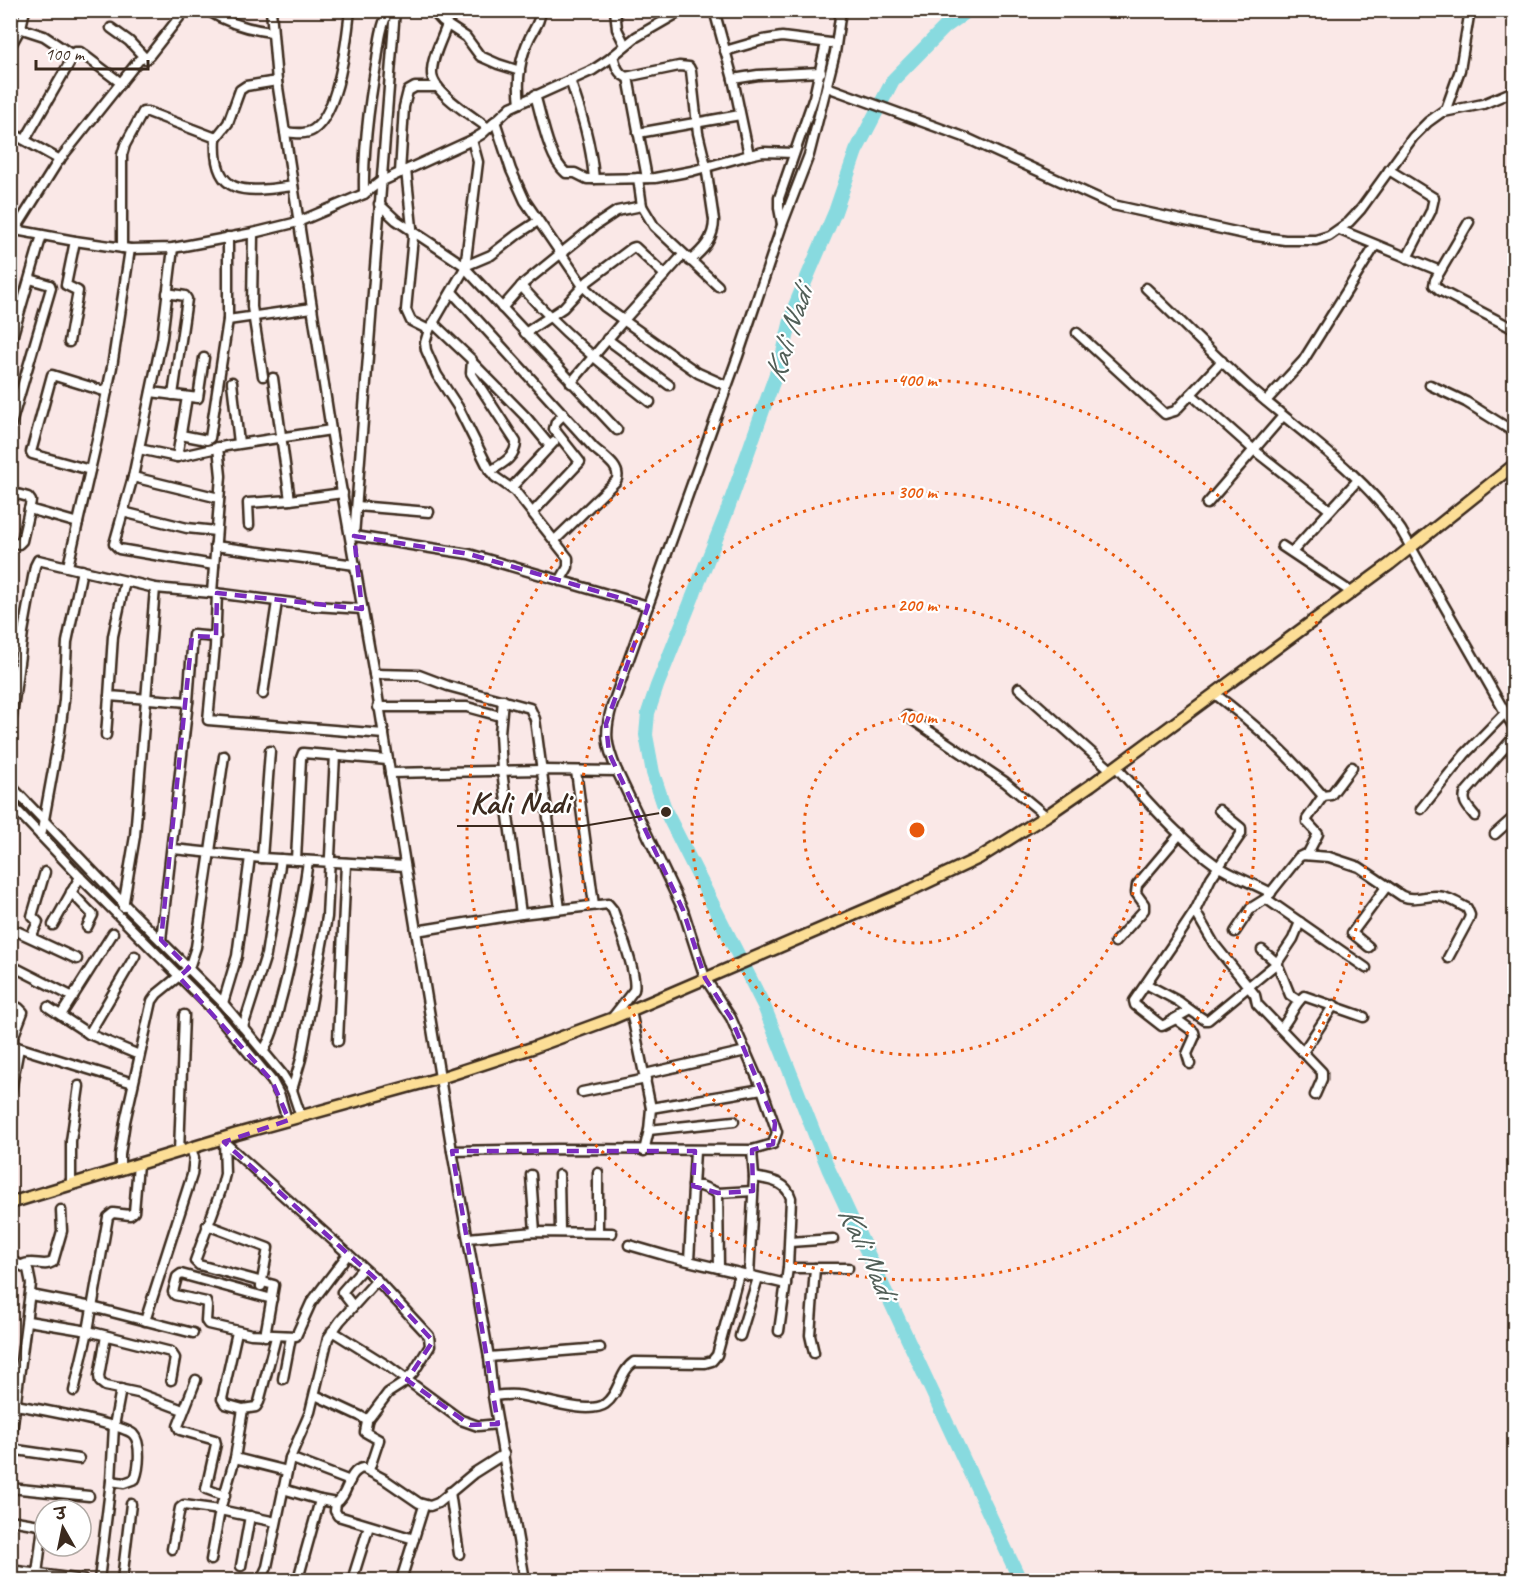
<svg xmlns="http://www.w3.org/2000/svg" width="1525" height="1591" viewBox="0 0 1525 1591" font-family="Caveat,'Playpen Sans Deva',sans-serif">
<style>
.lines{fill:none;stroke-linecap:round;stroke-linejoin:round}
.river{stroke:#88dadf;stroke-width:14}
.minor-casing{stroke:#3b2a1e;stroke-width:13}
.major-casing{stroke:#3b2a1e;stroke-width:15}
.minor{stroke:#fff;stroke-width:8}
.major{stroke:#fcde96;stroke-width:10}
.marked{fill:none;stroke:#7b2cbf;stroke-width:4.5;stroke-dasharray:12 8;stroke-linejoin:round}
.ring{fill:none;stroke:#e8590c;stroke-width:3;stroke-dasharray:3 6}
.labels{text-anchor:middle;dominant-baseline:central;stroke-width:4.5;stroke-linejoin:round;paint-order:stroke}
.water-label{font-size:32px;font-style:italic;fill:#525f58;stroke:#fff}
.centre{fill:#e8590c;stroke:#fff;stroke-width:3}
.ring-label{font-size:18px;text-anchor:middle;font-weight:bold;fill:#e8590c;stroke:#fff;stroke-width:4.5;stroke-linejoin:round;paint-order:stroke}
.leader{fill:none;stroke:#3b2a1e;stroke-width:2}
.callout-dot{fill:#3b2a1e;stroke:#fff;stroke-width:2}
.callout-label{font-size:32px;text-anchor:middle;font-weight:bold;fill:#3b2a1e;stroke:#fff;stroke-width:4.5;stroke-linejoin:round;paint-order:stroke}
</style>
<rect width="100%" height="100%" fill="#fae8e7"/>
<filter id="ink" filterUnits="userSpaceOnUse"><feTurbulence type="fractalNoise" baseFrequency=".0167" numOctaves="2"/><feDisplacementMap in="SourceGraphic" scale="12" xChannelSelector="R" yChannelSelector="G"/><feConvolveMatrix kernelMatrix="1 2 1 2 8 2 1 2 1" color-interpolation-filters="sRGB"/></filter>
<g filter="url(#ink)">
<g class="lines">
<!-- river -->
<polyline class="river" points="969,10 945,27 893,80 856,151 835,212 794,308 782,357 726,514 657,686 648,713 646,735 653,773 666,812 764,1006 828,1168 1020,1580"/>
<defs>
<g id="minor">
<path d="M207 10C227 23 248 29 271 32"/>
<polyline points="271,10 277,81 331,430 374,674 452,1151 489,1357 493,1396 525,1580"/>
<polyline points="432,10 443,22 466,37 480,56 498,64 520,71"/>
<polyline points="615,10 617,29 625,45"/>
<polyline points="714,10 733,79 749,155"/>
<polyline points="10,25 44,36 71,54 70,62 25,140"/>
<path d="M447 25C442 39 431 59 432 74 433 93 474 117 488 128"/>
<polyline points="111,28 129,41 146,59"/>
<polyline points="10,47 21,27 25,10"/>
<polyline points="725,51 763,40 782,37 830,43"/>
<polyline points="71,54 75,52 80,52 121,83"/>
<path d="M613 56C616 65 617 73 626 77L679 66 689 67 691 71 698 133 706 166 714 220C714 239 703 250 690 261"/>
<polyline points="628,77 647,178"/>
<polyline points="733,79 758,75 821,72"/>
<path d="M570 80C582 115 591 143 594 179"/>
<polyline points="827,87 964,137 1113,205 1249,235 1285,240 1316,240 1329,236 1349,222 1361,209 1413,137 1428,122 1446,109 1460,70 1470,10"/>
<path d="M535 95C542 117 548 158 566 173H575L587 179H594L655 178 692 171 749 155 763 152 794 153"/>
<path d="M520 103C517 81 520 57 530 37 535 27 540 22 541 10"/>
<polyline points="1444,112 1483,104 1514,91"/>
<polyline points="495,121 511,170 525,201 583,286 605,307 678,359 698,373 727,386"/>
<polyline points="10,132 60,160"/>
<path d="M285 132C294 133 305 135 313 130 339 113 347 39 350 10"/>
<polyline points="638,133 740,115"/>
<polyline points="216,138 228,123 240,90 246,86 277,81"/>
<polyline points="472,140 478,162 465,268 429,330 425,343 426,350 437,375 458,407 490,471 495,477 515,491 568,558 568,567 560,581"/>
<polyline points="406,170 413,237 406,310 411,321 429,330"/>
<polyline points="1389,170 1434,198 1431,211 1407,258"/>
<polyline points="400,173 404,107 408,91 415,87 438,87"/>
<polyline points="638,178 642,206 654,226 718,286"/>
<path d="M364 194C363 149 369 104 377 60 379 44 381 25 389 10"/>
<polyline points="379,204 396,220 465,266 491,255 518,234 538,221"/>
<polyline points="1469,222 1435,280 1434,285 1441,291 1514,329"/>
<polyline points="782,224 779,208 779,198 814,97 826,43"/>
<polyline points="10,229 75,241 130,249 173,248 253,233 298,222 364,194 380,182 472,140 482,134 511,107 593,70 608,60 636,37 683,10"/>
<polyline points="1340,230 1440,271"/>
<polyline points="253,233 252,307 263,376"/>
<polyline points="228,237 228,320 312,308"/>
<polyline points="10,238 57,163 139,60 149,56 185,10"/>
<path d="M122 248V155L125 145 143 112H148L216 138C212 199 248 192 293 186"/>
<polyline points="173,248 162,338 133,477 114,544 119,549 214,565"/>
<polyline points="465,268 617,430"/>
<path d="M521 286C561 331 602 365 650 402"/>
<path d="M1146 288C1180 320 1213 355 1248 386 1300 432 1362 472 1401 530L1514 728"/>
<path d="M452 292 594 448C603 456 623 468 616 481L555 540"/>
<polyline points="167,293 185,296 187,299 173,395"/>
<polyline points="502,308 523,284 596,225 617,211 642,206"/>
<path d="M433 323 472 360 471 373 516 442C516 457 502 464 490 471"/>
<polyline points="525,333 563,308 588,281 632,248 635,247 665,275"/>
<polyline points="1077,333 1165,414 1175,411 1222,361"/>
<polyline points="607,339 669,385"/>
<polyline points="69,342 78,291 66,285 75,241"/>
<polyline points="10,345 42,235"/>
<polyline points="473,363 526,417 550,446"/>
<polyline points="273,378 290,500 343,493"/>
<polyline points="232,382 239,443"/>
<polyline points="571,383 624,320 683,255"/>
<polyline points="1430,385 1466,402 1514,432"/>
<polyline points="151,392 198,398 204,358"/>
<polyline points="1191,394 1254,450 1330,510"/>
<polyline points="1266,401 1303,361 1375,246"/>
<polyline points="10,428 51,288 50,285 30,279"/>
<polyline points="181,435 207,440 210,438 228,320"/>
<polyline points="139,449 177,457 226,446 331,430"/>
<polyline points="177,457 187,397"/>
<polyline points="90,470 32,454 31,452 52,375 107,392"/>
<polyline points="133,477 219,498"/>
<polyline points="511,488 554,442"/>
<polyline points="10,492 28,497 31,501 22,541 19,544 10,542"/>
<polyline points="1207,504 1283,416"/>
<polyline points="357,506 429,512"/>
<polyline points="29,509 78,523"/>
<polyline points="123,512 187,528 216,531"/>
<polyline points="533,512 580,462 554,429 556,422 564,414"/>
<polyline points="249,525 248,503 290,500"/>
<polyline points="354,536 395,10"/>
<polyline points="354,536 469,554 648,606"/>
<polyline points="215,546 355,565"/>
<polyline points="1282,546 1351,592"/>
<polyline points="1292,552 1358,480"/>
<polyline points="68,566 97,440 112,367 130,249"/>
<polyline points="125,581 113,636 109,696 188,702 161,940"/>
<polyline points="212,593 221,476 218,447"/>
<polyline points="217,593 215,647 208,720 384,734"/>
<polyline points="374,674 419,675 448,686 530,708 535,719 560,909"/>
<polyline points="1019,688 1111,770"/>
<polyline points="263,694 277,602"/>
<path d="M1215 694C1257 726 1289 755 1323 796L1331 795 1352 767"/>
<polyline points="503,700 500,733 502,771 521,914"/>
<polyline points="188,702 193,635 216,637"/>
<polyline points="378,707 467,707 500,716"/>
<polyline points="907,716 1005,782 1046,816"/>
<polyline points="10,732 23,632 35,566 38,560 155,588 223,594 315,606 362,609"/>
<polyline points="106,735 109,696"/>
<path d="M1116 767C1148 801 1178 838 1216 865 1232 876 1253 883 1271 893"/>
<polyline points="576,771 594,905"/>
<polyline points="390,773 542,770 617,771"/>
<polyline points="10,785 124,904 223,1003 282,1074 292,1090 301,1117"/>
<polyline points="10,803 80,877 214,1011 272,1081 280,1096 287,1120"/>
<polyline points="1421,809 1465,754 1505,713"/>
<path d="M1475 816C1469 808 1461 802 1466 792L1514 737"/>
<polyline points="1495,834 1514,817"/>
<polyline points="41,836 60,732 64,700 67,642 82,570"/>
<polyline points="173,849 262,858 405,866"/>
<polyline points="1307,855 1318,834 1307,822 1307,819 1323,796"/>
<polyline points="262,858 270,751"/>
<polyline points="296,860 301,758 303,753 388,760"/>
<polyline points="71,892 93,915 87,927"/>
<polyline points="123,907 135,836 155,588"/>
<polyline points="1195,911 1214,944 1255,995 1257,1004 1322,1072 1322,1079 1315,1095"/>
<polyline points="53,925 80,877"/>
<polyline points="10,928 77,959"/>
<path d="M416 931 521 914 608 904 613 910C619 928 638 975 634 990L612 1018"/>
<polyline points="1235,932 1251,908 1267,898"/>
<polyline points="31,937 38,922 32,916 45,872"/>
<polyline points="1115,942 1144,910 1144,904 1136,893 1137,885 1180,834"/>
<polyline points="1369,947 1352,933 1387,886"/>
<polyline points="1262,950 1277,963 1290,995 1299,1001"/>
<polyline points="10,965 73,997"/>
<path d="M1366 968 1268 900V896L1299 857 1303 855 1329 857 1359 867 1402 896C1414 901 1423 896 1436 896 1447 896 1457 903 1467 908L1470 915 1469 919 1448 958"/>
<polyline points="1146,984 1178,1001 1190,1010"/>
<polyline points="223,1003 237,956 250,857"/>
<polyline points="10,1005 19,1008 23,1012 13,1038 14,1046 133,1083"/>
<polyline points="48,1007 89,1034 139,1055"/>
<polyline points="631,1011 651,1108 649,1130 644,1151"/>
<polyline points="61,1015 113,933"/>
<polyline points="1174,1019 1190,1010 1205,1020 1208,1020 1277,963 1293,939 1300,922"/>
<polyline points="243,1027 266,955 281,859"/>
<path d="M1281 1028C1290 1019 1294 1004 1304 996L1364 1017"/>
<polyline points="89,1034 135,956"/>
<polyline points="338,1041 346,863"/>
<path d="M263 1051C273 1036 276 1019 280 1003 293 956 301 909 308 861"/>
<polyline points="1303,1052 1334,1005"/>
<polyline points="1190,1064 1187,1054 1195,1036 1194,1032 1176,1019 1162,1026 1135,1005 1134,1001 1173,944 1195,911 1211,878 1241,834 1241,828 1219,810"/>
<polyline points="645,1074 746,1051"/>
<polyline points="292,1090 301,1059 327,917 335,755"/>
<polyline points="582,1092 646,1079"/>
<polyline points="10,1096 19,1048"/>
<polyline points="651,1108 762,1089"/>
<polyline points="649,1130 734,1121"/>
<polyline points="224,1139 225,1174 221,1190 195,1261 199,1265 274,1285 265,1336"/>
<polyline points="224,1142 377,1280 429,1336 430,1346 413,1373 402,1384 388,1393 370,1417 365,1419 360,1416 315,1395"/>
<path d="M452 1151 557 1149 752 1150 773 1144 777 1132 762 1089 731 1018 705 978 683 910 617 771C606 745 604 733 612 706L738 356 782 225 809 155 835 53 841 10"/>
<polyline points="179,1152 184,1015"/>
<polyline points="120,1170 120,1155 125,1122 152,1001 157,994 189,968 196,947 224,756"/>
<polyline points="531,1175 535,1232"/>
<polyline points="559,1175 560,1231"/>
<path d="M754 1177C770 1180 786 1181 791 1198L788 1268 779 1331"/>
<polyline points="71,1184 71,1141 79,1086"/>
<polyline points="693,1186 701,1186 718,1193 753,1191"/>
<polyline points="718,1193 719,1268"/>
<polyline points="207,1225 268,1248 261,1286"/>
<polyline points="598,1232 598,1173"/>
<polyline points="468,1238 535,1232 612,1233"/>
<polyline points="790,1242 833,1239"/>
<polyline points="629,1245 667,1256 786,1284"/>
<polyline points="10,1260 28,1269 31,1284 10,1447"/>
<polyline points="689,1261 695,1151"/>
<path d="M22 1265C33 1259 43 1268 53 1262L62 1231 61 1210"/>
<polyline points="788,1268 848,1268"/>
<polyline points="749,1276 754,1177 752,1150"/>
<polyline points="31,1295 92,1307 193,1333"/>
<polyline points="272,1299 181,1274 177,1277 173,1292 175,1295 206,1302 207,1306 206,1321 208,1324 251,1334 296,1336 311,1303 348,1254"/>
<polyline points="353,1306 342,1292 363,1268"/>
<polyline points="28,1321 88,1331 171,1352 175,1358 171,1380"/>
<polyline points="145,1321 192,1175 194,1158 191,1148"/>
<polyline points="332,1331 388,1366 461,1420 478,1426 498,1424"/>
<polyline points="237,1332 222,1399 225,1404 243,1409 256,1407 259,1402 276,1337"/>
<polyline points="106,1336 99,1376 100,1382 105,1386 138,1393 183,1410"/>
<polyline points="740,1336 758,1278"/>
<polyline points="814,1353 810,1335 815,1268"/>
<polyline points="489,1357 600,1348"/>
<polyline points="283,1379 291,1337"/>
<polyline points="196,1380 178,1426 180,1430 215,1440 216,1444 206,1489 225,1496"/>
<polyline points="74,1391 88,1331 108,1217 113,1213 130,1215 134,1212 138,1164"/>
<path d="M493 1396C501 1395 509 1394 517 1395 538 1397 588 1416 605 1404 620 1393 619 1372 634 1362L705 1363 712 1361 717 1355 739 1274"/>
<path d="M16 1405C37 1409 122 1424 133 1434 142 1443 139 1469 135 1479L124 1483 111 1481"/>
<polyline points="365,1419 367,1422 365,1432 379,1440 369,1470"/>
<polyline points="10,1449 79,1459"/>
<polyline points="235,1458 287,1471"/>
<polyline points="290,1458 350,1481"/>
<polyline points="10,1488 89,1496"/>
<path d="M283 1489 320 1500 336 1503C349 1495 347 1471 363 1468L384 1479 419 1503 430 1506 438 1503 474 1473 504 1454"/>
<polyline points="450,1492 459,1554"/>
<polyline points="336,1503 335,1511 338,1516 414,1539"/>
<polyline points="10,1520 45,1526"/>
<polyline points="172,1549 180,1508 184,1505 220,1510 276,1522"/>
<polyline points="211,1560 220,1510 235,1458 243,1409"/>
<polyline points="241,1566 250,1516"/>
<polyline points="10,1570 83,1580"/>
<polyline points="300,1572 320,1500"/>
<polyline points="37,1574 43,1526"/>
<polyline points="354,1574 369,1526"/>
<polyline points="99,1580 111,1481 114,1426 121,1389"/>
<polyline points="122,1580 131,1504"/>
<polyline points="261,1580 267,1567 290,1458 310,1412 328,1338 340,1321 377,1280"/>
<polyline points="401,1580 424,1506"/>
</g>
<polyline id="major" points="10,1203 237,1134 440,1078 532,1048 611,1019 907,892 979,858 1046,816 1091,785 1390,564 1514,465"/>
</defs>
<!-- minor casing -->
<use href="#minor" class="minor-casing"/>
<!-- major casing -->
<use href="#major" class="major-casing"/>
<!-- minor -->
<use href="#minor" class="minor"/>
<!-- major -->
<use href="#major" class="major"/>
</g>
</g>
<!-- marked area -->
<path class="marked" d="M354 536 469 554 648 606 606 724 609 753 683 910 705 978 731 1018 775 1123 773 1144 752 1150 753 1191 718 1193 693 1186 695 1151H452L498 1424 470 1425 407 1380 433 1341 377 1280 224 1142 289 1120 272 1081 179 977 189 968 161 940 192 636 216 637 217 593 362 609Z"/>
<!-- distance rings -->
<g class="ring">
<circle cx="917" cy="830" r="113"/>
<circle cx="917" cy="830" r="225"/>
<circle cx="917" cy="830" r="338"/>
<circle cx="917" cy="830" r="450"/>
</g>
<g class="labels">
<!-- water labels -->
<g class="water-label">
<text transform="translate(788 334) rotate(-72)">Kali Nadi</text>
<text transform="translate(868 1252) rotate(65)">Kali Nadi</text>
</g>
</g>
<circle cx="917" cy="830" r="9" class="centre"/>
<g class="ring-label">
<text x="917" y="386">400 m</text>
<text x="917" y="498">300 m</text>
<text x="917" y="611">200 m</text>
<text x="917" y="723">100 m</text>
</g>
<!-- callouts -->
<path class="leader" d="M666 812L583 826H457"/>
<circle class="callout-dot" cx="666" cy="812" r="6"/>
<g class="callout-label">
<text x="520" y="813">Kali Nadi</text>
</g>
<!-- margin -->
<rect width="1525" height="1591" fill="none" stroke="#fff" stroke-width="36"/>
<rect x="18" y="18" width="1489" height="1555" fill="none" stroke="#3b2a1e" stroke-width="2" filter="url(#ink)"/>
<!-- north arrow -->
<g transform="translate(63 1528) rotate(351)"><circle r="28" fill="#ffffff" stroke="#b1aaa5" stroke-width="1.5"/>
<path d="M0-4.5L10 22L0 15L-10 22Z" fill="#3b2a1e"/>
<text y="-9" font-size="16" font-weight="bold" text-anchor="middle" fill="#3b2a1e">उ</text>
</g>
<!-- scale -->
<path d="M36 60v9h112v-9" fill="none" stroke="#3b2a1e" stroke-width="3"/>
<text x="45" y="60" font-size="18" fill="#3b2a1e" stroke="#ffffff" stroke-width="4.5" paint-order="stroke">100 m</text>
</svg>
